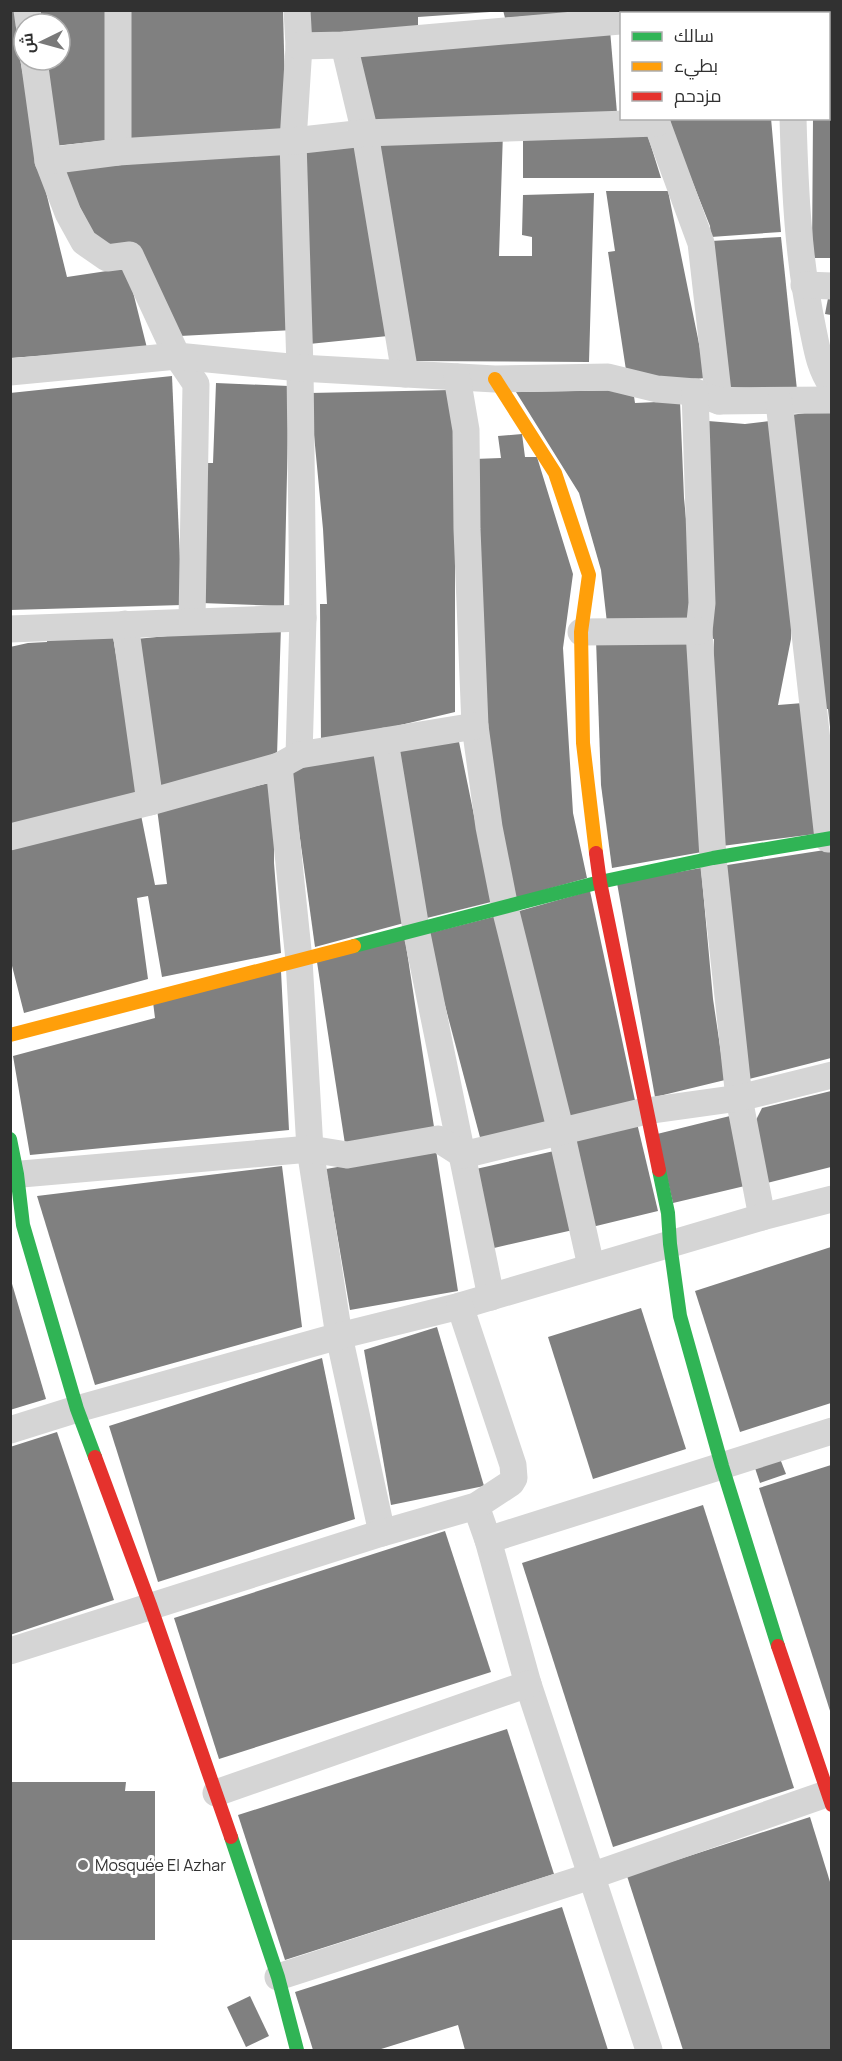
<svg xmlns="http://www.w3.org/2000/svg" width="842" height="2061" viewBox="0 0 842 2061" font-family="Manrope,Cairo,sans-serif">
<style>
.building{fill:#808080}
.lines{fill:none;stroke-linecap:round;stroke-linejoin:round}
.street{stroke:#d5d5d5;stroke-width:27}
.fast{stroke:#30b455;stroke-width:14}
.slow{stroke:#ff9f0a;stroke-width:14}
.jam{stroke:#e5322d;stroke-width:14}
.poi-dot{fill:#797979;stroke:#fff;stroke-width:2}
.labels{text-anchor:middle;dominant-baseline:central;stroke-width:6;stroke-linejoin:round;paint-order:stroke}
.poi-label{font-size:16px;fill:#313131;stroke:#fff;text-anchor:start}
</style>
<rect width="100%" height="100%" fill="#fff"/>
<!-- building -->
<g class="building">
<polygon points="10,10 15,10 20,59 46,192 67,277 127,268 147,348 10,358"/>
<polygon points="33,10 106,10 110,140 54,146 41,60 60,60 60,24 35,24"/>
<polygon points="130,10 283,10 286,129 128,140"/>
<polygon points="305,10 490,10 490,12 418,17 418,31 306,33"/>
<polygon points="503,10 607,10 505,18"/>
<rect x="635" y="10" width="141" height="4"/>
<polygon points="814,10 831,10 831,34 828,34 828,14 814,14"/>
<polygon points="610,30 617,113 367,124 359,51"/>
<polygon points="828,51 831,51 831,258 812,258 813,118 828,118"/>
<polygon points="667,118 771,118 781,232 711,237 710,226"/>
<polygon points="523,129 646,130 661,178 523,178"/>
<polygon points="503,132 499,256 532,256 532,237 522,235 523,195 594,193 589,362 411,361 375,140"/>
<polygon points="357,141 388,336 309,344 304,147"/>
<polygon points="283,151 294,330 180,336 112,246 94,235 61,170"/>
<polygon points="606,191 668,191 706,378 667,381 626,370 608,252 615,251"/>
<polygon points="781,237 797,390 726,387 711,241"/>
<polygon points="829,293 831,294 831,315 825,314"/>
<polygon points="172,376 182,605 10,610 10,393"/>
<polygon points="216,383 289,386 284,606 201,603 204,463 213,463"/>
<polygon points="451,390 455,442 455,712 321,744 320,604 327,604 323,529 310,393"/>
<polygon points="633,390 635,403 680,401 684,498 696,622 607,623 601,570 579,493 516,392"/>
<polygon points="831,409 831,727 830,727 828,709 825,709 785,416"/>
<polygon points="777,420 793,586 791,639 778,705 803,703 815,834 722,846 711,702 714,639 708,638 708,421 745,424"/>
<polygon points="522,434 525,457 537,457 573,574 563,648 573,813 587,878 512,899 488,732 474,459 501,458 498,436"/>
<polygon points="47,621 113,637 140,796 10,827 10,647 28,643 47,642"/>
<polygon points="281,625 277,756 161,787 136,639"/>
<polygon points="596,639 688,639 702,852 612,868 601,785"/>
<polygon points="458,737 477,830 495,901 427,918 394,749"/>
<polygon points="379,753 404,923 315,947 290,766"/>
<polygon points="274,782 274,863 281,953 162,977 148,896 137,898 148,979 24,1013 10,958 10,843 140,810 155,885 167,884 157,809"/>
<polygon points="831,849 831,1058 749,1079 721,866"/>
<polygon points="701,868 713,999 725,1080 655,1097 617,883"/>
<polygon points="590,891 636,1105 568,1121 516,912"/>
<polygon points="497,916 549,1125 481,1141 426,934"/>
<polygon points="405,939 434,1127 345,1144 317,962"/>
<polygon points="281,971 289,1130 30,1155 13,1056 155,1018 153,1002"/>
<polygon points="831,1091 831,1167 767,1183 756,1120 762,1108"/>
<polygon points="734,1115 749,1185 673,1203 657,1134"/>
<polygon points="636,1119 658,1211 592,1227 569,1136"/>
<polygon points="436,1150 458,1291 350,1310 326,1169"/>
<polygon points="554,1151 573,1230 494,1248 476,1169"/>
<polygon points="282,1166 302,1327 95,1385 37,1196"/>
<polygon points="831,1247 831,1403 740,1432 695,1291"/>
<polygon points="10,1277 46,1399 10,1410"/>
<polygon points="641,1308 686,1449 593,1479 548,1337"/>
<polygon points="437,1327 484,1486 391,1505 364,1350"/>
<polygon points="322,1358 355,1519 158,1582 109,1426"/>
<polygon points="57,1432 114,1600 10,1635 10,1447"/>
<polygon points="779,1456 786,1474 760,1483 754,1465"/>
<polygon points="831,1465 831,1714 759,1488"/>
<polygon points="703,1505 794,1788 613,1847 522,1563"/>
<polygon points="445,1531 491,1672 219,1759 174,1618"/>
<polygon points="507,1729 554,1874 285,1960 238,1815"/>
<polygon points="10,1782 126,1782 125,1791 155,1791 155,1940 10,1940"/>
<polygon points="810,1817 831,1885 831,2050 683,2050 627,1876"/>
<polygon points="562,1907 608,2050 465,2050 458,2025 378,2050 313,2050 295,1992"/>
<polygon points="250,1996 269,2036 246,2047 227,2007"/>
</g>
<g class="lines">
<!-- street -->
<g class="street">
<polyline points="27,10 29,24"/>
<polyline points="118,10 118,152"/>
<polyline points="297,10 299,46 293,141 300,368 303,618 299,755"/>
<polyline points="792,14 793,10"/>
<polyline points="344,45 365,133 405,374"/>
<polyline points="828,45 832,45"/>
<polyline points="299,46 344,45 620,21"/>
<polyline points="34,60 48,161 68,213 84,242 107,258 130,255 177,356 196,384 192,621"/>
<polyline points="655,118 701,243 719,401"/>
<path d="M793 118C795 190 798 259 813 330 817 350 820 369 832 386"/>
<polyline points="48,161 118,152 293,141 365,133 657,123"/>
<polyline points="804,285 832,286"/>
<polyline points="10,372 177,356 300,368 495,379 608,377 657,389 695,392 719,401 832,400"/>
<polyline points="457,377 466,430 467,529 475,726 489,827 505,908 561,1132 591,1266"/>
<polyline points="695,392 702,603 699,631 713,858 739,1098 762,1217"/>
<polyline points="779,402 828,839"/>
<polyline points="125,624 150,802"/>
<polyline points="10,629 303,618"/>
<polyline points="581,632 699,631"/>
<polyline points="385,741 416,929 491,1297"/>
<polyline points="279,766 299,960 310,1149 339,1336 382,1533"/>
<polyline points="10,837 150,802 279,766 299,755 475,726"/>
<polyline points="10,1175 310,1149 347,1155 438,1139 463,1155 646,1111 739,1098 832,1075"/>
<polyline points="10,1430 77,1409 339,1336 460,1306 762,1217 832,1199"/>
<polyline points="476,1506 488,1540 528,1684 649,2050"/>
<polyline points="488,1540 832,1431"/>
<polyline points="10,1651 382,1533 476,1506 511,1483 514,1478 513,1465 460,1306"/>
<polyline points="216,1793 528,1684"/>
<polyline points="278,1977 591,1876 832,1792"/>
</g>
<!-- fast -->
<g class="fast">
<polyline points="354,946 600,882 713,858 832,838"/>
<polyline points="10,1139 17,1174 23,1225 77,1409 95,1457"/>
<polyline points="659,1170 668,1213 670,1244 680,1316 722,1466 778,1646"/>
<polyline points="231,1837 278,1977 297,2050"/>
</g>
<!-- slow -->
<g class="slow">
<polyline points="495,379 555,473 589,575 581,632 583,743 596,853"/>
<polyline points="10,1035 354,946"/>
</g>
<!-- jam -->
<g class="jam">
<polyline points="596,853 600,882 659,1170"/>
<polyline points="95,1457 150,1605 231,1837"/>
<polyline points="778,1646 832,1805"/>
</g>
</g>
<!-- markers -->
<circle class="poi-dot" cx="83" cy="1865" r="6"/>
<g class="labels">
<!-- poi labels -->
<g class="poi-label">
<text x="95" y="1865">Mosquée El Azhar</text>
</g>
</g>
<!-- border -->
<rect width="842" height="2061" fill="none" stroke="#313131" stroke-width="24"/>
<!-- legend -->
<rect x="620" y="12" width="210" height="108" fill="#ffffff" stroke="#adadad" stroke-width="1.5"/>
<rect x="632" y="32" width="30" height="9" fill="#30b455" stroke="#adadad" stroke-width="1.5"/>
<text x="674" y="42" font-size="18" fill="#313131">سالك</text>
<rect x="632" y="62" width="30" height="9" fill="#ff9f0a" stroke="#adadad" stroke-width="1.5"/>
<text x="674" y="72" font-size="18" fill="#313131">بطيء</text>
<rect x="632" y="92" width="30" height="9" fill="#e5322d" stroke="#adadad" stroke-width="1.5"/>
<text x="674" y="102" font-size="18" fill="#313131">مزدحم</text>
<!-- north arrow -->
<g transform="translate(42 42) rotate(265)"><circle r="28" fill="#ffffff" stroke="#adadad" stroke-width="1.5"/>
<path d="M0-4.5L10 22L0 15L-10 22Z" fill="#797979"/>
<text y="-9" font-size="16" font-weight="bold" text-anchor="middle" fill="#313131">ش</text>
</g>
</svg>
